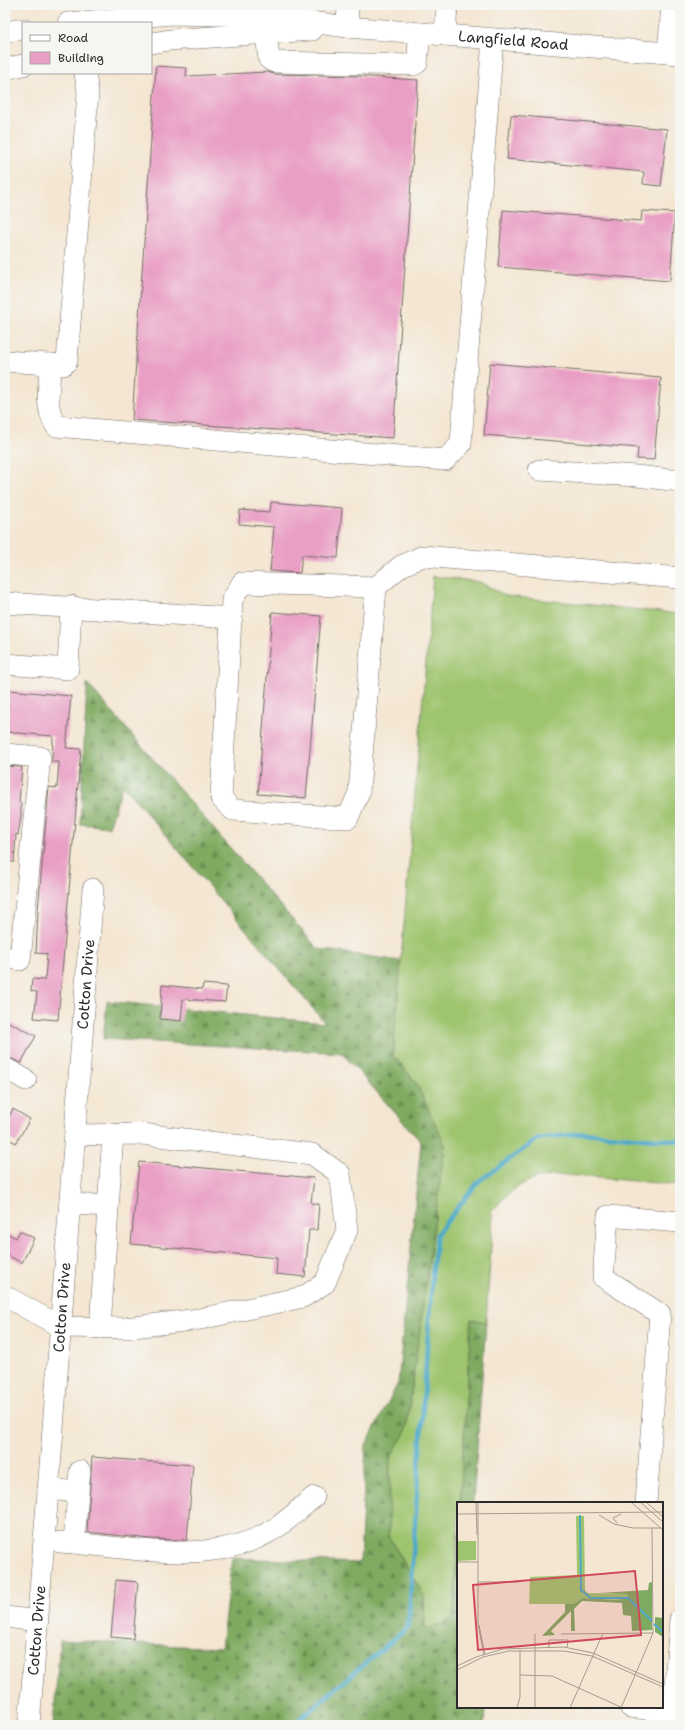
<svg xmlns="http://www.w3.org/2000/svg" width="685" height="1730" viewBox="0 0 685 1730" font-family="'Shantell Sans',sans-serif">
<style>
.grass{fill:#9fc46e;stroke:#65784c}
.forest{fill:url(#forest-firs);stroke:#556a46}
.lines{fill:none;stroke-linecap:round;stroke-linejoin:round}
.stream{stroke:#4ba9c9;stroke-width:4.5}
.building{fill:#e99ec5}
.minor-casing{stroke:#716c65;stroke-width:22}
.minor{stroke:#fff;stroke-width:21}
.labels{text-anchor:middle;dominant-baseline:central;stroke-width:3;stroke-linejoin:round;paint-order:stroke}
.street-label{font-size:15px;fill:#2b2b2b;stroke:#f6f6f2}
.inset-river{fill:none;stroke:#4ba9c9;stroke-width:2}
.inset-road{fill:none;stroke:#a49b8f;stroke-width:1}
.view{fill:#d1495b;fill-opacity:0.15;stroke:#d1495b;stroke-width:2}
.inset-edge{fill:none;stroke:#2b2b2b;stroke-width:2}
</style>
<defs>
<pattern id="forest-firs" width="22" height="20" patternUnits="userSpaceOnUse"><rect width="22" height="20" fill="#7faa61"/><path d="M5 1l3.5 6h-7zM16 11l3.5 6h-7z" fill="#688b50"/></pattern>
</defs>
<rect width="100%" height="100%" fill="#f6f6f2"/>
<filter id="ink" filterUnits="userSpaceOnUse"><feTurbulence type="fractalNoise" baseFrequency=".025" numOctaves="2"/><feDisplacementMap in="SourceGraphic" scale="8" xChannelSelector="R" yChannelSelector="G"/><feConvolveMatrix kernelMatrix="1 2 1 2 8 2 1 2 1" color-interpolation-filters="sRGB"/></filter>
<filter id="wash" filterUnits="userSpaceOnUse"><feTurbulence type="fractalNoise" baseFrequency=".012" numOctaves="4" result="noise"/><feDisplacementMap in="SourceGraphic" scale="16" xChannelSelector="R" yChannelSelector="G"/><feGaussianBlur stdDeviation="0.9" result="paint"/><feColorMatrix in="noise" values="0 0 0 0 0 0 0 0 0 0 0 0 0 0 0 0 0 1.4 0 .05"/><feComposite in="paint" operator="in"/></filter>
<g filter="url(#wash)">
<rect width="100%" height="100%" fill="#f4e6d2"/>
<!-- grass -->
<path class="grass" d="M433 576 480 582 506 596 680 614V1185L565 1175C530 1176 513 1185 491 1213L493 1216 486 1322 471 1319 460 1503H458V1532L453 1619 425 1631 424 1596 389 1537 390 1458 406 1431 445 1145 416 1083 393 1055Z"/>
<!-- forest -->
<g class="forest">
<polygon points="87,683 318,949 401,961 393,1055 416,1083 445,1145 406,1431 390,1458 389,1537 424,1596 425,1630 453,1619 458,1532 458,1707 485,1707 484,1725 53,1725 60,1640 221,1648 232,1558 360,1563 366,1445 398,1383 421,1142 342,1053 103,1039 107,1001 325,1023 123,785 109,827 80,824"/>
<polygon points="471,1319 486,1322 473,1503 460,1503"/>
</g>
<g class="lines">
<!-- stream -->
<polyline class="stream" points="293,1725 408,1627 432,1275 437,1234 479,1181 538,1139 583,1133 680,1141"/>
</g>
<g id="blocks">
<!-- building -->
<g class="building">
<polygon points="156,66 187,68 186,76 267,72 274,74 357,76 418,80 393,438 132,420"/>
<polygon points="511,115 667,129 661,186 643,184 644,172 507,159"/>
<polygon points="503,210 641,221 642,211 675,213 670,281 498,267"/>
<polygon points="490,363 661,378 654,460 637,459 638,448 484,435"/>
<polygon points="271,502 342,508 338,558 302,555 300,573 270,571 274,527 239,524 240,510 270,512"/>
<polygon points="272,612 321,616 306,798 258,794"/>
<polygon points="9,690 71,696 66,748 81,749 58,1020 34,1018 37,992 31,991 32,979 45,980 47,954 36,953 38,910 49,787 57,788 59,762 52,762 53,736 6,732"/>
<polygon points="5,766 22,767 19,802 21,803 21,817 18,835 16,834 14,862 5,862"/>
<polygon points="203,984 227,986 225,1002 183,999 181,1021 160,1019 162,985 202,989"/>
<polygon points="5,1020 36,1036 21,1063 5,1056"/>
<polygon points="13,1109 30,1119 16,1143 5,1137 5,1124"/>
<polygon points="139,1162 314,1178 311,1203 319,1204 317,1230 309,1230 305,1277 276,1274 277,1258 131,1244"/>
<polygon points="20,1231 34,1238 22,1263 5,1254 5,1232 16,1238"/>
<polygon points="92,1457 193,1465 187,1540 150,1539 87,1532"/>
<polygon points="116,1580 138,1582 133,1639 111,1637"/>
</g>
</g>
</g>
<g filter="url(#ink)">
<use href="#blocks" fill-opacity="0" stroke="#716c65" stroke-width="1"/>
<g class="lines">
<defs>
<g id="minor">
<path id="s1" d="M68 23 172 14 267 16 347 27 680 54"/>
<polyline points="347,27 348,5"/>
<polyline points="5,32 23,29"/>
<polyline points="266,34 269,59 274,62 413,65 417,63 420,33"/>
<polyline points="445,35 447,5"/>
<polyline points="151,43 170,40 312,30"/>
<polyline points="668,53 672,5"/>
<polyline points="5,69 23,65"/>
<polyline points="5,361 63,365 67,361 88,93 85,73"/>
<path d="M51 364C49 385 44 407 56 426L445 460 461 444 465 387 493 39"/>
<polyline points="539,470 637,476 680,481"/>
<polyline points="376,587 359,792 348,818 233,810 221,798 232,600 242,583 376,587 401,566 423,556 680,578"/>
<polyline points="5,603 232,618"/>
<polyline points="5,664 68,669 71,606"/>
<polyline points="5,754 40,757 20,960 5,957"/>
<polyline points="5,1068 26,1080"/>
<polyline points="70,1204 108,1206"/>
<polyline points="5,1296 61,1327 125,1328 200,1319 303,1297 325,1283 347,1230 340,1174 312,1154 142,1134 75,1135"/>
<polyline points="100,1328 113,1134"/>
<polyline points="48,1489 78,1492 74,1543 60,1542"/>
<polyline points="78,1492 80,1471"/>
<polyline points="646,1503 660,1314 603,1277 608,1216 680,1222"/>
<path d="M74 1543C137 1549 214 1565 271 1531 287 1522 300 1508 314 1497"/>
<polyline points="5,1617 38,1621"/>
<polyline points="680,1619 673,1712 680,1713"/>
<polyline points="630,1707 673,1712 672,1725"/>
<path id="s2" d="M29 1725 52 1442 93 889"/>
</g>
</defs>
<!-- minor casing -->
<use href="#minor" class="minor-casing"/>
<!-- minor -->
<use href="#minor" class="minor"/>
</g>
</g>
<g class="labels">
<!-- street labels -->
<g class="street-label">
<text stroke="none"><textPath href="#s1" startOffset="447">Langfield Road</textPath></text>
<text stroke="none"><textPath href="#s2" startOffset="743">Cotton Drive</textPath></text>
<text stroke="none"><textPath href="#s2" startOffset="419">Cotton Drive</textPath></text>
<text stroke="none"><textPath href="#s2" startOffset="95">Cotton Drive</textPath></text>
</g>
</g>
<!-- overview -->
<g transform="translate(457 1502)">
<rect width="206" height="206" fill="#f4e6d2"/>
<path d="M119 14H127L128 88 131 91 170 92 171 94 163 98 125 96 117 102H72L73 75 120 73ZM0 39H19V58L0 59Z" fill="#9fc46e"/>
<path d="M195 80V128L175 129 174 114 166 113 165 101 125 99 117 107 118 129H114V109L94 129 98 133 85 134 108 110V102H117L125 96 162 98 171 94 170 92 142 91 191 88 192 81ZM198 115 206 116V135L198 130Z" fill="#7faa61"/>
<path class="inset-river" d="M123 13 124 88 134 96H171L195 119M197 122 206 130"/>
<path class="inset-road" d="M19 0 20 33M21 0V122L27 153M174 0 206 28M183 0 206 20M189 0 205 14M0 12 206 10M142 13 157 22 176 26H204M160 21 156 16 164 12M0 60H21M21 80H62M22 123 28 153M78 132V206M104 132 196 131M92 145V138H111L110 146M0 164 19 155 46 147 107 145 136 151 206 182M0 168 26 155 52 149H107L135 154 206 185M63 173 95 174 166 206M60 206 63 195V148M113 206 146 131M164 206 196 131 195 26"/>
<path class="view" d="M178 69 184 133 21 148 16 83Z"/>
<rect width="206" height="206" class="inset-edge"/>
</g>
<!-- margin -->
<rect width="685" height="1730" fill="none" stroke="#f6f6f2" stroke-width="20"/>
<!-- legend -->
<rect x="22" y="22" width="130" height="52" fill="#f6f6f2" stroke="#a5a5a2"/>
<rect x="30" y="35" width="20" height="6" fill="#ffffff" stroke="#a5a5a2"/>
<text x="58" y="42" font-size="12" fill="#2b2b2b">Road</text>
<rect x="30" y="52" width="20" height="12" fill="#e99ec5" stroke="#a5a5a2"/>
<text x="58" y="62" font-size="12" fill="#2b2b2b">Building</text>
</svg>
